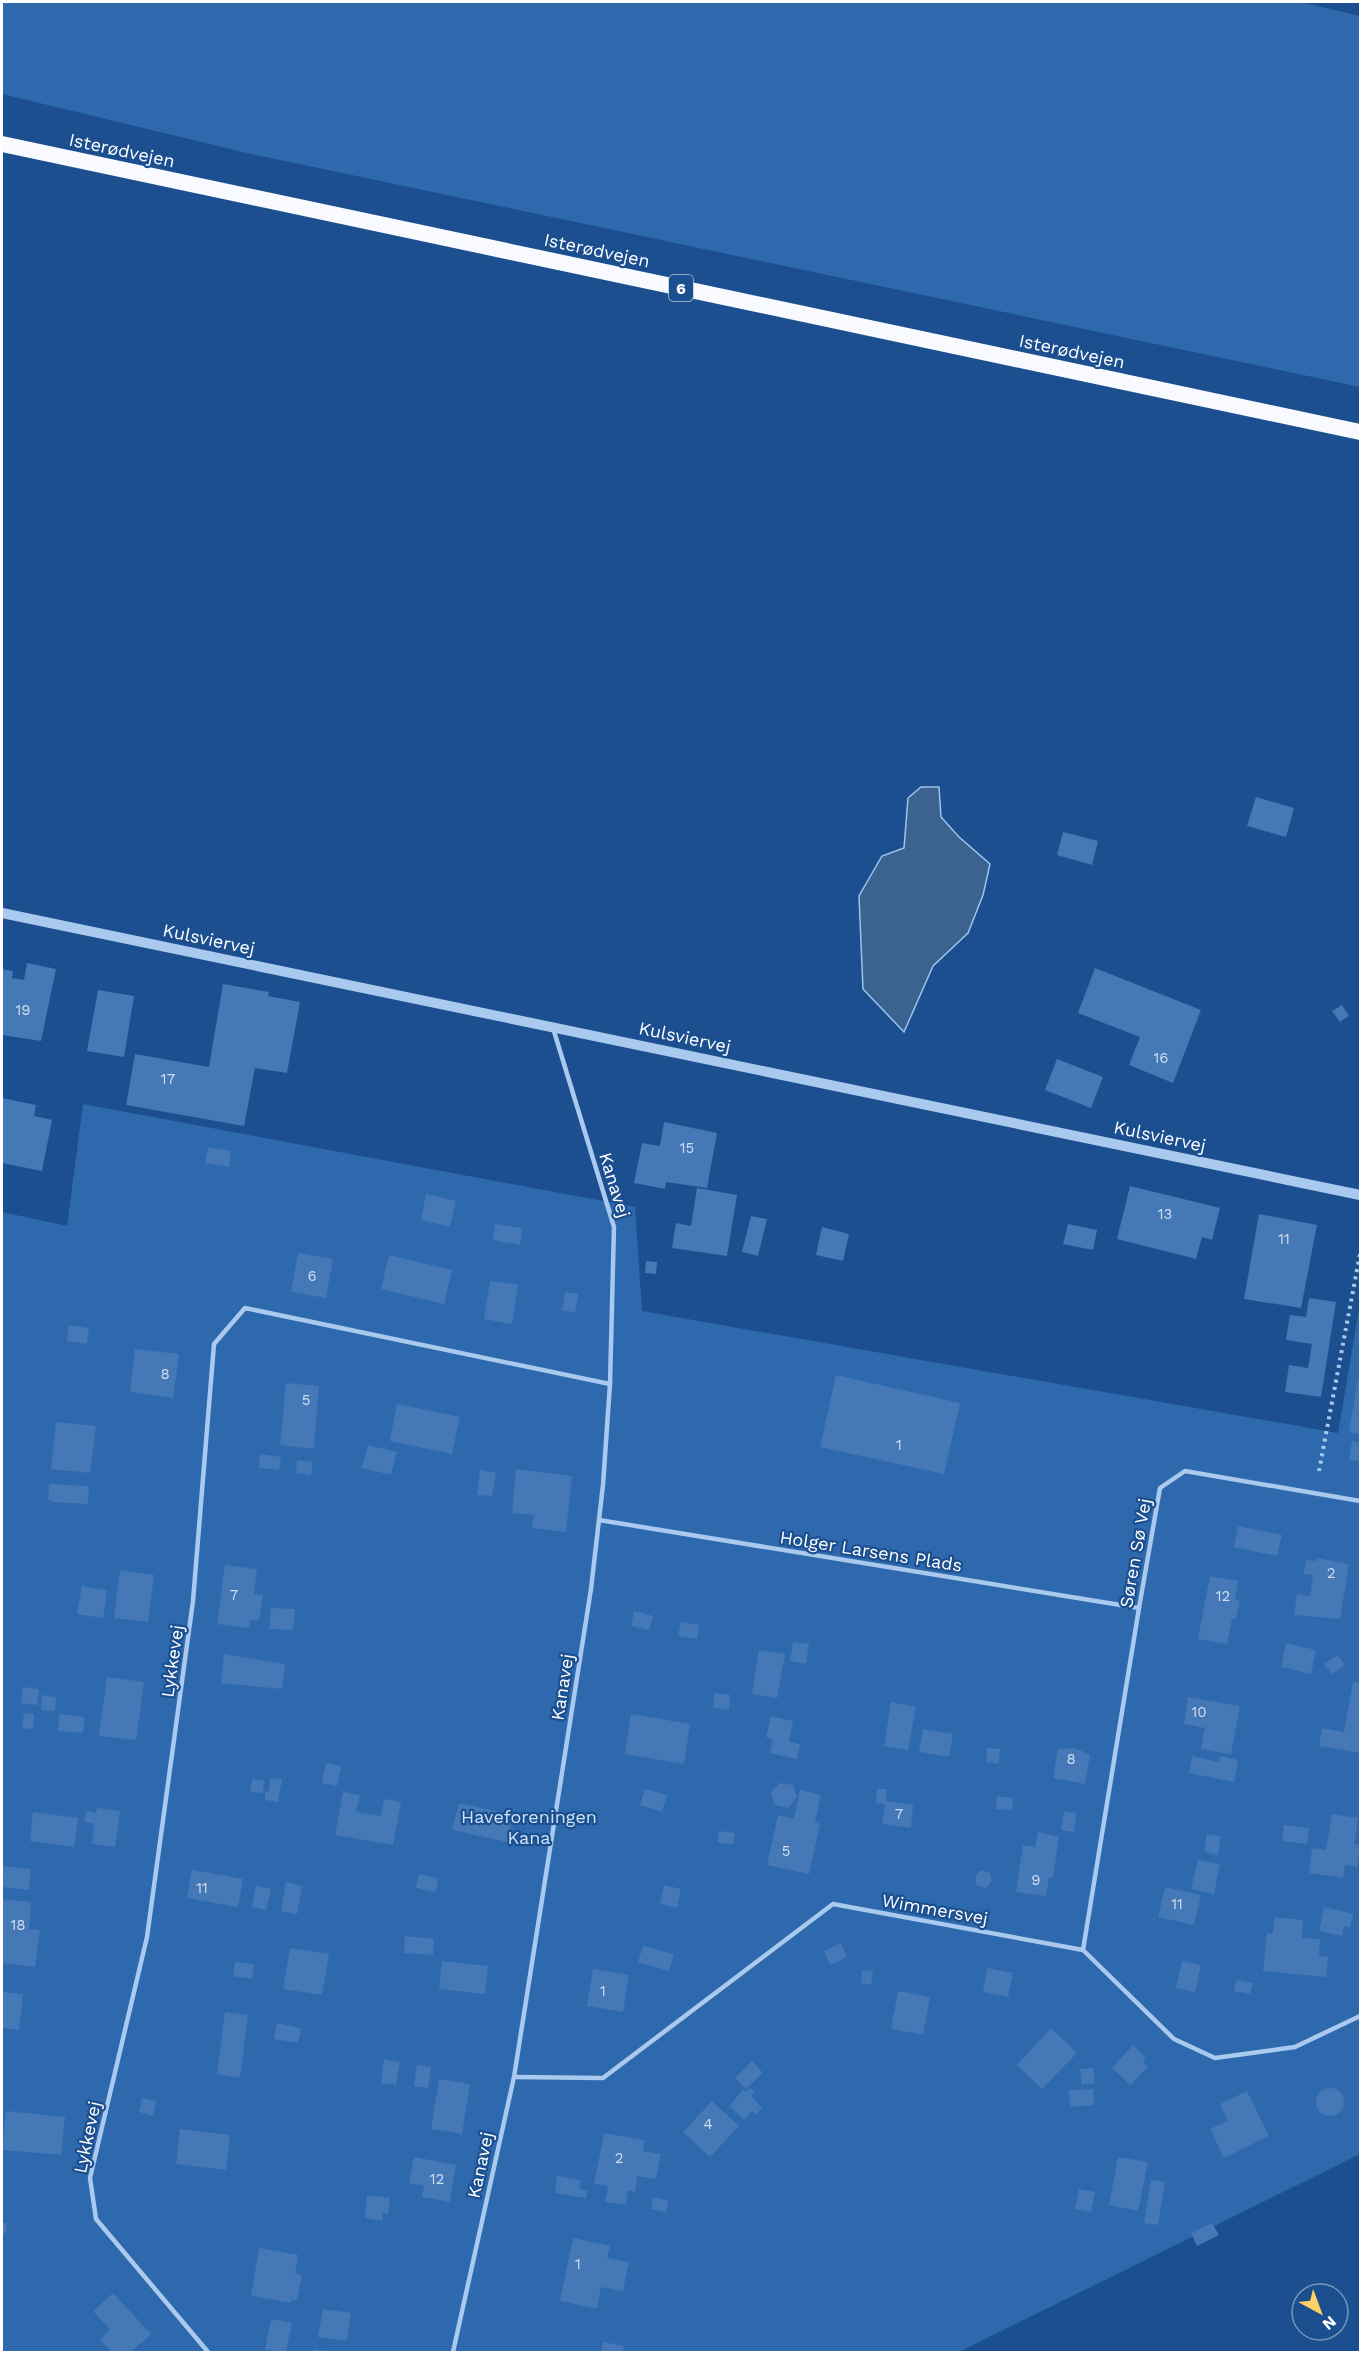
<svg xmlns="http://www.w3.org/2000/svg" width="1362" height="2354" viewBox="0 0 1362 2354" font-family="'Work Sans',sans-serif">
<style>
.green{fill:#2e69ad}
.water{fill:#3c6290;stroke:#9cc4f0;stroke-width:1.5}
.building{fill:#4478b7}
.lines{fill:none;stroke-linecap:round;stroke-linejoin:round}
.path{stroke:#a9c9ee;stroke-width:4;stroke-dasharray:3 4.5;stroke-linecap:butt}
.service{stroke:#a9c9ee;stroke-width:4.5}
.tertiary{stroke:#a9c9ee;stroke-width:10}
.trunk{stroke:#f8faff;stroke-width:16}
.labels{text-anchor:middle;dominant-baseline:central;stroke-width:4.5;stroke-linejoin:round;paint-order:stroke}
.number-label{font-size:15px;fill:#d0dded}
.shield{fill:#1b4f8f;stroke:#bbcadd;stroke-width:1.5}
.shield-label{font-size:16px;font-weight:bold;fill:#fff}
.street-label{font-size:18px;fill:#fff;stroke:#1b4f8f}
.park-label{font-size:18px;fill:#cfe3fa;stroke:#1b4f8f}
</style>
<rect width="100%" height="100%" fill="#1b4f8f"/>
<!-- green -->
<g class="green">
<polygon points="2,2 1301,2 1360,16 1360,387 247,153 2,94"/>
<polygon points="83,1104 635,1207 642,1311 1338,1433 1360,1303 1360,2154 959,2352 2,2352 2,1212 67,1226"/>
</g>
<!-- water -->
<polygon class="water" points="921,787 939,787 941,817 959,837 990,864 983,895 968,933 933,966 904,1032 863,989 859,896 882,856 904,848 908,798"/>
<!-- building -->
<g class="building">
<polygon points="1256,797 1294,808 1286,837 1247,826"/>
<polygon points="1063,832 1098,841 1092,865 1057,855"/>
<polygon points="27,963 56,969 41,1041 2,1035 2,969 13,971 12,978 24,980"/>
<polygon points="1095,968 1201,1010 1173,1083 1129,1065 1140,1037 1078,1013"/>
<polygon points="223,984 269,992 268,996 300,1002 287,1073 255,1068 244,1126 126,1105 135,1054 209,1067"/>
<polygon points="98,990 134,996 124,1057 87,1051"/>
<polygon points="1342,1005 1349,1016 1340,1022 1332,1011"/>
<polygon points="1057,1059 1103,1077 1091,1108 1045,1090"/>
<polygon points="2,1098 36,1105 34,1116 52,1120 42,1171 2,1163"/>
<polygon points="664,1122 717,1133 707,1188 666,1182 665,1189 634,1183 642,1143 660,1146"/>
<polygon points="208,1147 231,1151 229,1167 205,1163"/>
<polygon points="1130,1186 1220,1208 1212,1240 1202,1237 1196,1259 1117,1239"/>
<polygon points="697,1188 737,1195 727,1256 672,1248 676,1223 691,1226"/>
<polygon points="426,1194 456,1201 450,1227 421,1220"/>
<polygon points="1259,1214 1317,1225 1301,1308 1244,1299"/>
<polygon points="751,1216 767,1219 758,1256 742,1252"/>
<polygon points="495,1224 522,1228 520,1245 493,1240"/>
<polygon points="1068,1224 1097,1230 1093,1250 1063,1244"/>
<polygon points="822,1227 849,1234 843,1261 816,1255"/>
<polygon points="298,1253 333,1259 326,1298 291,1292"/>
<polygon points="389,1255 452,1270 444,1304 381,1289"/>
<polygon points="646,1261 657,1262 656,1274 645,1273"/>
<polygon points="490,1281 518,1285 512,1324 484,1319"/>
<polygon points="565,1292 578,1294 575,1313 562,1310"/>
<polygon points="1309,1298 1336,1302 1321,1397 1285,1392 1289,1365 1308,1368 1312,1344 1286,1340 1290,1315 1306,1317"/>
<polygon points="69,1325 89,1328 87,1344 67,1341"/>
<polygon points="135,1349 179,1354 173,1398 130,1392"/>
<polygon points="836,1375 960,1403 944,1474 820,1447"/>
<polygon points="1358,1378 1360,1378 1360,1434 1349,1432"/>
<polygon points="286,1383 319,1386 314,1449 280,1445"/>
<polygon points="397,1404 460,1417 452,1454 390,1441"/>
<polygon points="56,1422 96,1426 90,1473 51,1469"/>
<polygon points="1352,1441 1360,1443 1360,1462 1349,1459"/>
<polygon points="368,1445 397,1452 391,1475 362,1468"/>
<polygon points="260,1454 281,1457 279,1470 259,1468"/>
<polygon points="297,1460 313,1462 311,1475 296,1473"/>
<polygon points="516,1469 572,1476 566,1532 532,1528 534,1515 512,1513"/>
<polygon points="480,1470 496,1473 492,1496 477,1495"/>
<polygon points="49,1484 89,1486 88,1504 54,1502 48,1500"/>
<polygon points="1238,1526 1282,1535 1277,1556 1234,1547"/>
<polygon points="1316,1558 1349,1564 1340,1619 1294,1615 1297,1594 1310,1596 1313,1575 1303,1574 1306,1560 1316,1561"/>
<polygon points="225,1565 257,1569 254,1594 263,1595 259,1621 250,1620 249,1628 217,1624"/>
<polygon points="120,1570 154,1575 148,1622 114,1618"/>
<polygon points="1210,1576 1238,1581 1235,1600 1240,1601 1236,1619 1232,1619 1227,1644 1198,1639"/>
<polygon points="82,1586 107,1590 103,1618 77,1614"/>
<polygon points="271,1608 295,1609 293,1630 269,1629"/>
<polygon points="634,1611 653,1616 649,1630 631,1626"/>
<polygon points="681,1622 699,1625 697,1639 678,1636"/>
<polygon points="793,1642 809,1644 806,1664 790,1661"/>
<polygon points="1286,1643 1316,1650 1311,1674 1281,1667"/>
<polygon points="759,1650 785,1654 777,1698 752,1694"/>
<polygon points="224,1654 285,1664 282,1689 221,1683"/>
<polygon points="1338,1655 1345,1665 1332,1674 1324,1664"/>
<polygon points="107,1677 144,1682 136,1740 99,1736"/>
<polygon points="1353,1682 1360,1683 1360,1753 1319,1746 1322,1728 1344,1732"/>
<polygon points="23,1687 39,1689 37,1705 21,1703"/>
<polygon points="714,1693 730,1695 729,1710 713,1708"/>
<polygon points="42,1695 56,1697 55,1711 41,1710"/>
<polygon points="1188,1697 1240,1706 1231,1754 1201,1749 1205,1728 1184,1724"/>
<polygon points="891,1702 916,1707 908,1750 884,1746"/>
<polygon points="24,1713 34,1714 33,1729 22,1728"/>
<polygon points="59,1714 85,1717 83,1733 58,1731"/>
<polygon points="631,1714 690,1724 684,1764 625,1754"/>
<polygon points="771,1716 793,1721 789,1742 800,1744 797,1759 770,1753 773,1739 766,1737"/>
<polygon points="923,1729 953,1734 949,1757 919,1752"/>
<polygon points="987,1748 1000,1749 999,1764 986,1762"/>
<polygon points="1075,1748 1090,1755 1085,1784 1053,1778 1058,1749"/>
<polygon points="1192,1756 1219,1762 1220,1756 1238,1760 1234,1782 1189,1773"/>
<polygon points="326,1763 341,1766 337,1786 322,1783"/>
<polygon points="270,1778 282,1779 278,1802 265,1800 265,1791 269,1792"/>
<polygon points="252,1779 264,1780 263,1793 250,1792"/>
<polygon points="780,1783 793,1785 797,1797 788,1808 775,1805 771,1792"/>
<polygon points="645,1789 667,1795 662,1812 640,1805"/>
<polygon points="877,1789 887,1789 886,1801 913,1805 911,1828 882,1824 885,1804 876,1803"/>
<polygon points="800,1790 821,1795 815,1822 820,1824 809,1874 767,1865 778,1815 794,1819"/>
<polygon points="343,1792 360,1795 356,1812 381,1816 384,1799 401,1802 393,1845 335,1835"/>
<polygon points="997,1796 1013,1798 1012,1810 996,1809"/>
<polygon points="459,1803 513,1815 507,1842 452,1830"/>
<polygon points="97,1808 120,1811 115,1847 92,1844 94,1824 84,1822 86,1811 96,1813"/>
<polygon points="1064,1811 1076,1813 1074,1832 1061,1830"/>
<polygon points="33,1812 78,1818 74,1847 30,1841"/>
<polygon points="1332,1814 1358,1818 1354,1844 1360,1845 1357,1867 1345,1865 1343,1878 1309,1873 1312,1848 1326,1850"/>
<polygon points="1284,1825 1309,1828 1307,1844 1282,1841"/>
<polygon points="719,1831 735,1833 733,1845 717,1842"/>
<polygon points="1038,1832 1059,1837 1053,1878 1049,1877 1046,1896 1016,1892 1023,1845 1035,1847"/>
<polygon points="1207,1834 1221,1836 1218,1855 1204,1852"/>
<polygon points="1198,1860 1220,1864 1214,1894 1191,1889"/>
<polygon points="2,1866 31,1869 29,1890 2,1887"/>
<polygon points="192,1870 243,1879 238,1907 187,1898"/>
<polygon points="981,1870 990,1873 992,1881 986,1888 977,1885 975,1877"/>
<polygon points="419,1874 438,1878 436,1892 416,1888"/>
<polygon points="286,1882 302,1886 297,1914 281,1911"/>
<polygon points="664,1885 681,1889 677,1908 660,1904"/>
<polygon points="256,1886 271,1889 266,1910 252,1907"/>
<polygon points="1165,1887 1201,1895 1194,1925 1158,1917"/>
<polygon points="2,1899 31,1902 29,1929 40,1930 35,1967 2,1963"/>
<polygon points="1324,1907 1353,1914 1350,1928 1344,1926 1342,1936 1319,1931"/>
<polygon points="1275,1917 1303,1920 1302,1938 1320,1939 1319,1956 1328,1957 1326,1977 1263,1971 1267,1933 1273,1933"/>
<polygon points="405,1936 434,1939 433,1955 404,1953"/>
<polygon points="841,1943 847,1957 830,1965 824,1951"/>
<polygon points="643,1946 674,1954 669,1971 638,1962"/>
<polygon points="290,1948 329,1954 322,1995 283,1989"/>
<polygon points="442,1961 488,1966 485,1994 439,1989"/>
<polygon points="1182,1961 1201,1965 1195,1992 1176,1988"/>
<polygon points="235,1962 254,1964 252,1979 233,1976"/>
<polygon points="987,1968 1013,1973 1008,1997 983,1992"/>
<polygon points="593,1969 629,1975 623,2012 587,2006"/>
<polygon points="862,1970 873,1971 871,1985 861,1983"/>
<polygon points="1236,1980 1253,1983 1250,1994 1234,1991"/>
<polygon points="898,1991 930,1997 923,2035 891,2029"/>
<polygon points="2,1992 23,1994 19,2030 2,2028"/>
<polygon points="225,2012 248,2015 240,2078 217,2074"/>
<polygon points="277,2023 301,2028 298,2043 274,2039"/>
<polygon points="1051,2028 1077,2053 1042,2089 1017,2065"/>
<polygon points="1133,2045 1146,2058 1143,2062 1148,2067 1130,2085 1112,2068"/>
<polygon points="384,2059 400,2062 396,2085 381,2083"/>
<polygon points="752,2061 763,2073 746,2089 735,2078"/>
<polygon points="417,2065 431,2067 428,2088 414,2086"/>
<polygon points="1093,2068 1095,2083 1082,2085 1080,2069"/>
<polygon points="439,2079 470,2084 462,2134 431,2129"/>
<polygon points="750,2088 755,2092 751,2096 762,2108 756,2115 752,2111 744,2120 729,2106 743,2090 746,2092"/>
<circle cx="1330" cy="2102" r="14"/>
<polygon points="1093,2089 1094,2105 1070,2107 1069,2090"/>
<polygon points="1247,2091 1269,2136 1224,2158 1210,2129 1228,2121 1220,2104"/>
<polygon points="142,2098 156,2101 153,2116 139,2112"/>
<polygon points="712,2101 739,2126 710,2157 683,2132"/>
<polygon points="6,2111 65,2117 61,2155 2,2150"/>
<polygon points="180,2129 230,2135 226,2170 176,2164"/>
<polygon points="604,2133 645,2140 643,2151 661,2154 656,2179 637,2176 635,2192 628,2190 626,2205 605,2202 608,2186 594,2184"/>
<polygon points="414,2157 456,2165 450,2202 422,2197 424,2186 409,2183"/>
<polygon points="1118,2157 1148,2162 1138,2211 1109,2205"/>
<polygon points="557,2176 581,2180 579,2189 587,2191 586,2198 555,2193"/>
<polygon points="1151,2180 1165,2182 1158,2225 1144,2223"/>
<polygon points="1079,2189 1095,2192 1091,2212 1075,2209"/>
<polygon points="367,2195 390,2198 388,2214 383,2213 382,2221 365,2218"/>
<polygon points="653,2197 668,2200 666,2212 651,2209"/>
<polygon points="2,2223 7,2223 6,2233 2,2233"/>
<polygon points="1212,2223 1219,2235 1197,2246 1191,2233"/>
<polygon points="573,2238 610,2246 607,2258 629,2262 623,2291 601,2287 597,2309 560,2301"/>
<polygon points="259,2248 298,2255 295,2274 302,2275 297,2300 291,2300 291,2303 251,2296"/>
<polygon points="113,2293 151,2334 131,2352 112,2352 100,2340 110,2330 93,2311"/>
<polygon points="323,2309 351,2313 347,2341 318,2337"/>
<polygon points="271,2319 292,2323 286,2352 265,2350"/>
<polygon points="603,2342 624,2346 623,2352 601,2352"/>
<polygon points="314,2349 328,2351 328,2352 313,2352"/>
</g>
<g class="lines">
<!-- path -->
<polyline class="path" points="1319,1471 1360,1254"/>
<!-- service -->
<g class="service">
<polyline points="599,1520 1139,1608"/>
<polyline points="1083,1950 1139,1608 1160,1488 1185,1471 1360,1501"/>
<polyline points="514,2077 603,2078 833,1904 1083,1950 1174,2039 1215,2058 1295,2047 1360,2016"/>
<polyline points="208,2352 96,2219 90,2178 147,1937 193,1601 214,1344 245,1308 610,1384"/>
<polyline points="453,2352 514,2077 591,1589 603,1485 610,1384 614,1227 553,1028"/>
</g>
<!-- tertiary -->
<polyline class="tertiary" points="2,913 1360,1195"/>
<!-- trunk -->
<polyline class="trunk" points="2,144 1360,432"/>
</g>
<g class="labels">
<!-- number labels -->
<g class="number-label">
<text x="23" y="1010">19</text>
<text x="1161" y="1058">16</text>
<text x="168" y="1079">17</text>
<text x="687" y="1148">15</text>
<text x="1165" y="1214">13</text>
<text x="1284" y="1239">11</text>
<text x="312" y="1276">6</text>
<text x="165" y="1374">8</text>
<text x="306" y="1400">5</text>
<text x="899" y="1445">1</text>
<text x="1331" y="1573">2</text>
<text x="234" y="1595">7</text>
<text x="1223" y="1596">12</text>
<text x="1199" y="1712">10</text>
<text x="1071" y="1759">8</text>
<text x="899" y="1814">7</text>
<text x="786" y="1851">5</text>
<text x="1036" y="1880">9</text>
<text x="202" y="1888">11</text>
<text x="1177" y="1904">11</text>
<text x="18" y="1925">18</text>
<text x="603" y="1991">1</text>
<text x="708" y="2124">4</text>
<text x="619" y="2158">2</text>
<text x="437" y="2179">12</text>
<text x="578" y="2264">1</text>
</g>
<!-- shield labels -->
<rect class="shield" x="669" y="275" width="24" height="26" rx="4.5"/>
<g class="shield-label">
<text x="681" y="288">6</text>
</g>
<!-- street labels -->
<g class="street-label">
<text transform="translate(122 150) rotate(12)">Isterødvejen</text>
<text transform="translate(597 250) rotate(12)">Isterødvejen</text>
<text transform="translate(1072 351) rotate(12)">Isterødvejen</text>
<text transform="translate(209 939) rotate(12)">Kulsviervej</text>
<text transform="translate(685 1037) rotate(12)">Kulsviervej</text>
<text transform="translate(1160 1136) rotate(12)">Kulsviervej</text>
<text transform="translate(615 1185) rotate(73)">Kanavej</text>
<text transform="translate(871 1551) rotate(9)">Holger Larsens Plads</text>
<text transform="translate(1135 1553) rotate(-80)">Søren Sø Vej</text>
<text transform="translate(172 1661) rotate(-82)">Lykkevej</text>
<text transform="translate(562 1687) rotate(-81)">Kanavej</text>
<text transform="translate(935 1909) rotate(10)">Wimmersvej</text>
<text transform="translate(87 2137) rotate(-78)">Lykkevej</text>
<text transform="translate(480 2165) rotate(-78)">Kanavej</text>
</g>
<!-- park labels -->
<g class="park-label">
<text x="529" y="1816">Haveforeningen<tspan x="529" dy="21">Kana</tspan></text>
</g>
</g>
<!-- border -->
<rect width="1362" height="2354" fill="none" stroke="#ffffff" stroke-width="6"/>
<!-- north arrow -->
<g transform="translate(1320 2312) rotate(139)"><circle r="28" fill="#1b4f8f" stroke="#7695bc" stroke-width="1.5"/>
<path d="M0-4.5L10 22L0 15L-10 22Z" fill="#ffd166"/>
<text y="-9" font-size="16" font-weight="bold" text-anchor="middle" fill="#ffffff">N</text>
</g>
</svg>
